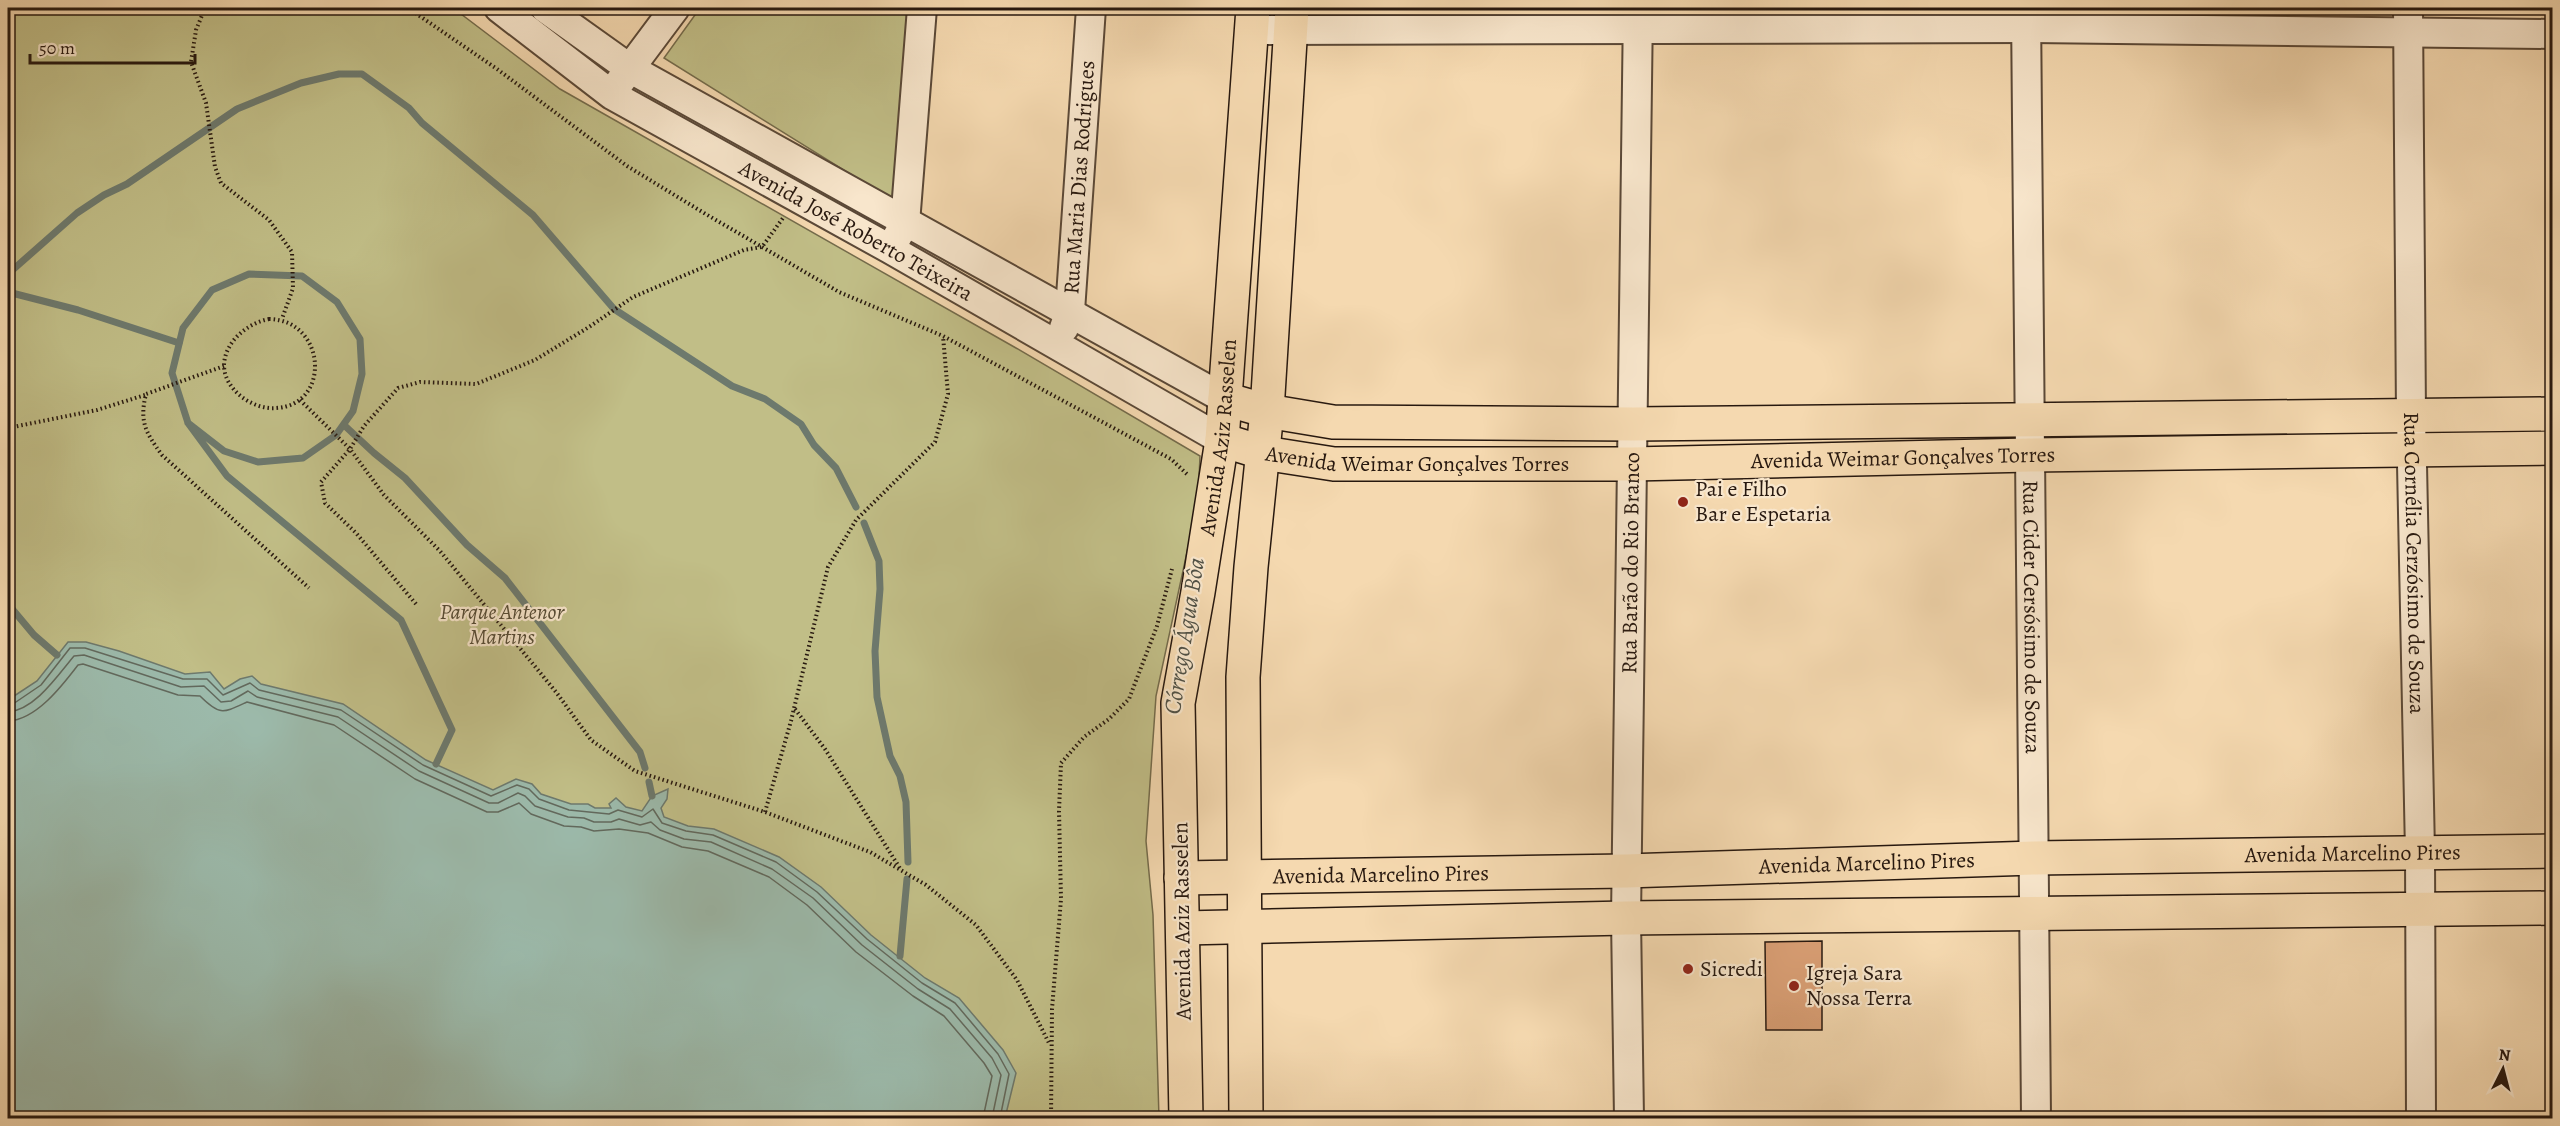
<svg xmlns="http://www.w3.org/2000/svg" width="2560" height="1126" viewBox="0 0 2560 1126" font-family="Alegreya,serif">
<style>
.green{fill:#c1be87;stroke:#746b4b;stroke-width:1.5}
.water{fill:#9cbaab;stroke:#6d796d;stroke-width:1.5}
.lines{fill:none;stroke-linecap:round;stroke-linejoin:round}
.shore{stroke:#62695d;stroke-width:1.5}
.stream{stroke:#6d796d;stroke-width:7}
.building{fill:#da9f75;stroke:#27180f;stroke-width:1.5}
.minor-casing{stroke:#5a4837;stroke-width:32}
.major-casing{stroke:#27180f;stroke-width:36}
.path{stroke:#27180f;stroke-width:4;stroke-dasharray:1.5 3;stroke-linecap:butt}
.minor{stroke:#f8e6cc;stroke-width:28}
.major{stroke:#f5d9b0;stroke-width:33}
.poi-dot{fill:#8f2418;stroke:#f8e6cc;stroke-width:2}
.labels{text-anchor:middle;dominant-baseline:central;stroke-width:4.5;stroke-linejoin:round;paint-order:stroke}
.street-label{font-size:22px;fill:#27180f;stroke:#f8e6cc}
.poi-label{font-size:22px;fill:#27180f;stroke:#f8e6cc;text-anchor:start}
.park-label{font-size:22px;font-style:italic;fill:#554a33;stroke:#f8e6cc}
.water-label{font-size:24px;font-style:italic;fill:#505146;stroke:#f8e6cc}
</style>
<rect width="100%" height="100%" fill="#f5d9b0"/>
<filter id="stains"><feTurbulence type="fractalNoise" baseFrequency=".00333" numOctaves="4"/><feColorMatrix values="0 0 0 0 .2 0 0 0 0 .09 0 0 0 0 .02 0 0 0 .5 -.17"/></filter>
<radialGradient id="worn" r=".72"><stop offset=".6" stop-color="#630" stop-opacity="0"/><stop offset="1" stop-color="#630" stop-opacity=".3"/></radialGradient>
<!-- green -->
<g class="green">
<polygon points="8,8 453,8 560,89 1016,348 1200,456 1198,501 1156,696 1146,841 1153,915 1159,1118 8,1118"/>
<polygon points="700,8 911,8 895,202 664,58"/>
</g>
<!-- water -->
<polygon class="water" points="68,642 86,642 119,651 185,674 210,672 224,689 240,679 252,676 261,684 343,704 426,760 493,790 516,779 532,784 541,794 571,804 588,804 595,808 611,808 609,804 616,798 626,807 642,811 652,796 668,789 667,799 661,808 664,817 688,826 714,829 779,857 821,887 871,935 925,978 959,998 1003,1050 1016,1073 1005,1118 8,1118 8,700 37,681"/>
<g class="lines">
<!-- shore -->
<g class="shore">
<polyline points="8,705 13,704 41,685 70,648 85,648 183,679 207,679 223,695 250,683 259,690 341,710 423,765 491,796 517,785 529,789 539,799 569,810 609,814 618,810 642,817 653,809 662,823 686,831 713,835 776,862 817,892 867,939 922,983 955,1003 998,1054 1009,1074 1000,1118"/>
<path d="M8 712C35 710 58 675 74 656L84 655 181 687 204 686 221 702 231 701 248 691 257 697 338 717 419 771 489 803H498L518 793 525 796 535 806 568 817 584 818 594 822H611L619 819 640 825 651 822 660 830 684 839 711 842 772 869 813 898 862 945 918 989 950 1009 992 1058 1001 1075 992 1118"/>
<path d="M8 721C36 720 62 686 78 665L83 664 178 695 200 696C220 716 223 713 247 702L334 725 415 779 487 812H498L519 803 531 814 564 826 581 827 594 831 619 829 648 833 682 847 708 851 769 877 807 905 856 952 913 996 944 1016 984 1063 992 1076 983 1118"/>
</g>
<!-- stream -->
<g class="stream">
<polyline points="8,274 77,213 104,195 127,184 237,109 301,83 339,74 362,74 409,108 422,123 533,215 614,309 732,386 765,399 801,424 814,445 836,468 856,507"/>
<polyline points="8,292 78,310 179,343"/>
<polyline points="188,423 224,451 258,462 303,458 336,435 353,411 362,374 360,339 337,302 302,276 249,274 212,290 183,328 172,373 188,423 227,476 401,620 452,730 436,764"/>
<polyline points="344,425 374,453 405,478 467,545 505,578 640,752 645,768"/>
<polyline points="864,523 879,561 880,589 875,651 877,697 890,756 900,776 906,802 908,862"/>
<polyline points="8,604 34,635 57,655"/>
<polyline points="649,782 652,796"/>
<polyline points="900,956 907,879"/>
</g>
</g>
<!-- building -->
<polygon class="building" points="1822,941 1822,1030 1766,1030 1765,942"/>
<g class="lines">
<defs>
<g id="minor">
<path id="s1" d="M499 8 612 95 890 249 1222 440"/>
<polyline points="545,8 629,68 1225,399"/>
<path id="s2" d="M2026 8 2036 1118"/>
<path id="s3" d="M2408 8 2411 416 2420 852 2421 1118"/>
<polyline points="1251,30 2027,28 2552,34"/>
<polyline points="619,83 675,8"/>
<polyline points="897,237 905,223 922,8"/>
<path id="s4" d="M1064 328 1070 311 1091 8"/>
<path id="s5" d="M1629 1118 1626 918 1638 8"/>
</g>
<g id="major">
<polyline points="1225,399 1267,411 1333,422 1633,424 2552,414"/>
<path id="s6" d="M1222 440 1264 453 1334 464H1632L2030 455 2552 448"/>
<path id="s7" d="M1181 878 1626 871 2034 858 2552 851"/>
<polyline points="1184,928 1626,918 2552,908"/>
<path id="s8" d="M1186 1118 1178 703 1198 592 1222 440 1253 8"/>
<polyline points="1246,1118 1243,677 1251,567 1267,411 1292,8"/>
</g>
</defs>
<!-- minor casing -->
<use href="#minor" class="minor-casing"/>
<!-- major casing -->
<use href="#major" class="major-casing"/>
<!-- path -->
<g class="path">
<polyline points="205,8 196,30 191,62 206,103 215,167 221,183 269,220 292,252 293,288 282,319"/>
<polyline points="408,8 497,69 627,166 704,213 839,292 943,336 1171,459 1189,476"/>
<path d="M269 319C326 320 332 405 276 408 253 410 224 390 224 365 225 341 248 323 269 319Z"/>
<path d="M224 366 146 394C139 422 146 433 162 455L309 588"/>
<polyline points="300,400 350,449 384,495 440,551 556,692 591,740 635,771 765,812 870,852 926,885 976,925 1017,980 1050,1045"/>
<polyline points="8,428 97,410 145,395"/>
<polyline points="416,604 356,533 325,503 321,482 350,449 364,426 398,388 420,382 476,384 535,360 589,327 633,297 744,250 762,247 783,218"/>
<polyline points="795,709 825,749 901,870"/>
<polyline points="765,812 791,721 828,567 856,520 935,442 948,394 943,336"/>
<polyline points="1051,1118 1052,1009 1061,899 1059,811 1061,763 1084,737 1109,719 1129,699 1157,626 1172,569"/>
</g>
<!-- minor -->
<use href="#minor" class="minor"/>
<!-- major -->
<use href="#major" class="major"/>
</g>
<!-- markers -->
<g class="poi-dot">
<circle cx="1683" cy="502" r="6"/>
<circle cx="1688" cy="969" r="6"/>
<circle cx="1794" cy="986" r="6"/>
</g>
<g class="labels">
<!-- street labels -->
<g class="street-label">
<text stroke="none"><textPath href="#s4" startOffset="152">Rua Maria Dias Rodrigues</textPath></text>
<text stroke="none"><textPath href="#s1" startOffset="422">Avenida José Roberto Teixeira</textPath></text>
<text stroke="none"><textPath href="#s8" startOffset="684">Avenida Aziz Rasselen</textPath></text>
<text stroke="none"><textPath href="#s6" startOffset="198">Avenida Weimar Gonçalves Torres</textPath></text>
<text stroke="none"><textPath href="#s6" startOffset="684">Avenida Weimar Gonçalves Torres</textPath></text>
<text stroke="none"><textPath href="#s5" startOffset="555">Rua Barão do Rio Branco</textPath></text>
<text stroke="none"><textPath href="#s3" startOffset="555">Rua Cornélia Cerzósimo de Souza</textPath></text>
<text stroke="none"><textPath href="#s2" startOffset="609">Rua Cider Cersósimo de Souza</textPath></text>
<text stroke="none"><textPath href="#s7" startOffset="1172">Avenida Marcelino Pires</textPath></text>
<text stroke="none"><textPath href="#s7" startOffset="686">Avenida Marcelino Pires</textPath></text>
<text stroke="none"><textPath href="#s7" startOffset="200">Avenida Marcelino Pires</textPath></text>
<text transform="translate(1182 921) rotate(-91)">Avenida Aziz Rasselen</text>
</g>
<!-- poi labels -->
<g class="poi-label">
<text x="1695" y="489">Pai e Filho<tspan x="1695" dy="25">Bar e Espetaria</tspan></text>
<text x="1700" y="969">Sicredi</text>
<text x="1806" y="973">Igreja Sara<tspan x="1806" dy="25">Nossa Terra</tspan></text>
</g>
<!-- park labels -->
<g class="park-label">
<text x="502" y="612">Parque Antenor<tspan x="502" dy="25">Martins</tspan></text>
</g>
<!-- water labels -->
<g class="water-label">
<text transform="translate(1184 636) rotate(-81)">Córrego Água Bôa</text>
</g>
</g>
<!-- margin -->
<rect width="2560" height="1126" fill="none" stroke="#f5d9b0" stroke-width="30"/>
<rect x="9" y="9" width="2542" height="1108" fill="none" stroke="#27180f" stroke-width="3"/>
<rect x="15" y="15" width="2530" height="1096" fill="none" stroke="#27180f" stroke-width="1.5"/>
<!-- north arrow -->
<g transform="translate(2503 1069) rotate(6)" stroke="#f8e6cc" stroke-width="4.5" paint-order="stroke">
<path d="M0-4.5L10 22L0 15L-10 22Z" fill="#27180f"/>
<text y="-9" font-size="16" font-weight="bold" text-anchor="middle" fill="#27180f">N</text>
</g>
<!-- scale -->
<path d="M30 54v9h165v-9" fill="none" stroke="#27180f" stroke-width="3"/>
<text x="39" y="54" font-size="18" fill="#27180f" stroke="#f8e6cc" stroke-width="4.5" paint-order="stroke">50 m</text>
<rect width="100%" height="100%" filter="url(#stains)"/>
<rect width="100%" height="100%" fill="url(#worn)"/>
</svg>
